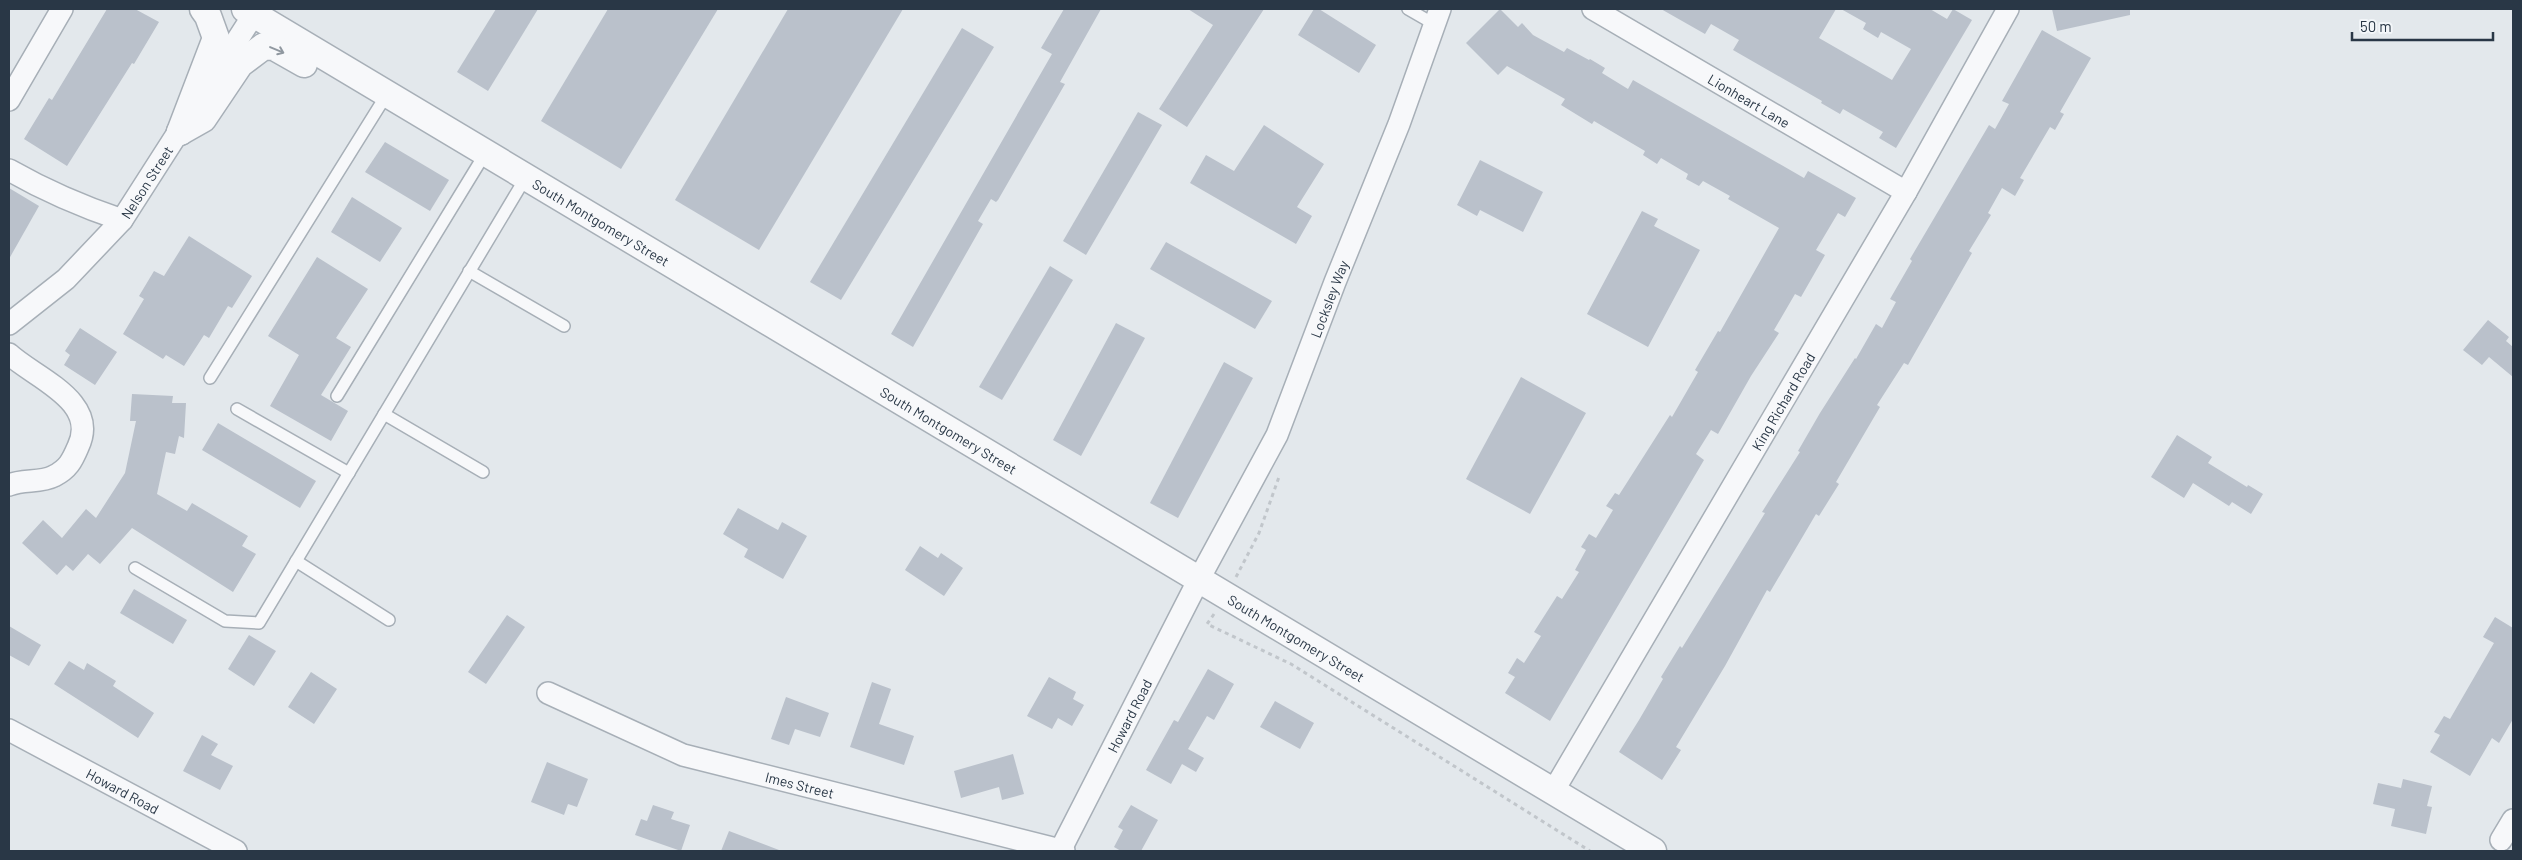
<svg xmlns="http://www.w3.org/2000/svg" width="2522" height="860" viewBox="0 0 2522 860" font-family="Barlow,sans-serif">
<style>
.building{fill:#bac1cb}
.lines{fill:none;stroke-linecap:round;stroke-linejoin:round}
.service-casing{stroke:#a7afb7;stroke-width:14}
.minor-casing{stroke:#a7afb7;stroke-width:24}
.tertiary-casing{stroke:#a7afb7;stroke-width:29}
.path{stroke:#c1c6cb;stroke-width:3;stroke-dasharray:4 4;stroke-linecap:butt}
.service{stroke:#f7f8fa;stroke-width:11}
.minor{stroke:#f7f8fa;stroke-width:21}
.tertiary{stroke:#f7f8fa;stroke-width:26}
.oneway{stroke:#9098a0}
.labels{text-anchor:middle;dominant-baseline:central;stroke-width:4;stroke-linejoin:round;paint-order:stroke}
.street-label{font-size:14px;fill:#293746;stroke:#f3f6f9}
</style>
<rect width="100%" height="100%" fill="#e3e8ec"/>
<!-- building -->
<g class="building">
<polygon points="107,9 135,9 159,22 134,64 132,63 67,166 24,139 49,98 52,100"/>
<polygon points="496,9 538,9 488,91 457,72"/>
<polygon points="608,9 718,9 621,169 541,121"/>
<polygon points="788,9 903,9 759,250 675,200"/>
<polygon points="1064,9 1101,9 1060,82 1065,84 998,200 996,202 991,199 978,221 983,224 913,347 891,334 1052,54 1041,48"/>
<polygon points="1188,9 1264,9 1187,127 1159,109 1213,25"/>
<polygon points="1314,9 1319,9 1376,45 1359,73 1298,35"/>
<polygon points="1500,9 1518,27 1522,23 1533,35 1564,52 1567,48 1589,60 1590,59 1605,68 1602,73 1628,89 1633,80 1804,178 1808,171 1856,198 1845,217 1838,213 1816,250 1825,255 1801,297 1795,294 1774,330 1779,333 1751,376 1718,434 1711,430 1696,454 1704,460 1550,721 1505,693 1515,677 1508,673 1517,658 1524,663 1541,636 1534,632 1557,596 1562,599 1579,572 1575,570 1586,550 1581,547 1589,534 1596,538 1613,510 1606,506 1615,493 1619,495 1670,415 1672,417 1698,372 1695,370 1718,331 1720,332 1779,228 1728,199 1730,196 1703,181 1699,186 1686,179 1688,174 1661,158 1657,164 1643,155 1645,151 1594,121 1592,124 1561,105 1565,99 1507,66 1498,75 1466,43"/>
<polygon points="1661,9 1836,9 1819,38 1892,80 1911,49 1881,32 1878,38 1863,29 1866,23 1841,9 1930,9 1947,19 1953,9 1972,20 1896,148 1879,138 1883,132 1843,109 1840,114 1821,103 1822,101 1733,50 1739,40 1711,24 1705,34"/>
<polygon points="2052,9 2130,9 2130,15 2057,31"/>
<polygon points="962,28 994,47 841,300 810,282"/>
<polygon points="2042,30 2091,58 2060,112 2064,114 2055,130 2050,127 2020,178 2024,180 2015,196 2002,188 1988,213 1991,215 1969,251 1972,253 1908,365 1904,363 1877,405 1880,407 1836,482 1839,484 1819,516 1816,514 1770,592 1767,590 1725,666 1676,747 1681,750 1662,780 1619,752 1639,720 1663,679 1661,677 1680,646 1682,648 1765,513 1762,512 1800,452 1798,451 1820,413 1855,358 1856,359 1876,324 1882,328 1896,302 1890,299 1912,261 1910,259 1989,125 1995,129 2009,104 2002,101"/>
<polygon points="1138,112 1162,125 1086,255 1063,241"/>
<polygon points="1264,125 1324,164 1297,207 1312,216 1296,244 1190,183 1206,155 1234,171"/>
<polygon points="385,142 449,180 430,211 365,172"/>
<polygon points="1480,160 1543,192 1523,232 1480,210 1477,216 1457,205"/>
<polygon points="9,188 39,206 9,259"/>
<polygon points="352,197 402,228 380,262 331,232"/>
<polygon points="1642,211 1658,219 1654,226 1700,250 1648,347 1587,314"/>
<polygon points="189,236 252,276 232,308 228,306 209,338 204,335 184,366 166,355 163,359 123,334 144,299 139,296 154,271 164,276"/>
<polygon points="1166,242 1272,301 1255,329 1150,269"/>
<polygon points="317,257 368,289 336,338 351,347 321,395 348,411 331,441 270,406 299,355 268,336"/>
<polygon points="1050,266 1073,280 1002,400 979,387"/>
<polygon points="2488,320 2509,337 2506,341 2513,347 2513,377 2489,357 2482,365 2463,350"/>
<polygon points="1116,323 1145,338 1081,456 1053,440"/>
<polygon points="80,328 117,352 95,385 64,365 70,355 65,351"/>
<polygon points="1224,362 1253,378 1178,518 1150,503"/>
<polygon points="1521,377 1586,413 1530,514 1466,479"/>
<polygon points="132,394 173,396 172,403 186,403 184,438 179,436 175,454 166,452 157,494 187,511 192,503 248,536 242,546 256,554 233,592 132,528 100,564 88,554 73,571 66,565 57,575 22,543 43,520 62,538 86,509 96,518 125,473 136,421 130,421"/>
<polygon points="218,423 316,481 300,508 202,450"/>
<polygon points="2177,435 2212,457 2208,463 2247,487 2248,485 2263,494 2251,514 2232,502 2229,506 2193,483 2184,498 2151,477"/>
<polygon points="738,508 778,530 782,522 807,536 783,579 744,557 748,549 723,534"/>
<polygon points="920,546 938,558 941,553 963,568 944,596 905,570"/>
<polygon points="134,589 187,620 173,644 120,613"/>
<polygon points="507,615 525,627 486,684 468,672"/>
<polygon points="2495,617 2513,628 2513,719 2499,743 2492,738 2470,776 2430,752 2440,735 2434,732 2444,716 2450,719 2494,643 2483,637"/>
<polygon points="9,626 41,645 29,666 9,655"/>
<polygon points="249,635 276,651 254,686 228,669"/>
<polygon points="69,661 84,670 87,663 116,681 113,686 154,713 138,738 54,684"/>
<polygon points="1208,669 1234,684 1214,720 1207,716 1188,749 1204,758 1196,772 1182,764 1171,784 1146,770 1174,720 1178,722"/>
<polygon points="311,672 337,689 314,724 288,707"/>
<polygon points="1049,677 1076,692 1073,699 1084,705 1072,726 1058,718 1052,729 1027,716"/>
<polygon points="872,682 891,689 879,724 914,736 904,765 850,747"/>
<polygon points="786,697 829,713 820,737 795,729 789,745 771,739"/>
<polygon points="1275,701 1314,723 1300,749 1260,727"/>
<polygon points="202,735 218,744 211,755 233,766 220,790 183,771"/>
<polygon points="1013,754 1024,794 1002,800 999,787 961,798 954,771"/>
<polygon points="547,762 588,779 577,807 568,804 564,815 531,802"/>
<polygon points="2403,779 2432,786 2427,806 2432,807 2426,834 2391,826 2395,809 2373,804 2378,783 2401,788"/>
<polygon points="653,805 674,812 671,819 690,825 681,851 635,835 641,819 647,821"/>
<polygon points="1131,805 1158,820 1141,851 1121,851 1114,847 1123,830 1118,827"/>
<polygon points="729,831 779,850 778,851 721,851"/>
</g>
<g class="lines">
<defs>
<g id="service">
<polyline points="1408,9 1434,24"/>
<polyline points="469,271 564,326"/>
<polyline points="210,378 387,94"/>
<polyline points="337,396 486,152"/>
<polyline points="237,409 349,473"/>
<polyline points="384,414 483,472"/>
<polyline points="296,561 389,620"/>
<polyline points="135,568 225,621 259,623 526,177"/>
</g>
<g id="minor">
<path id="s1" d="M1593 9 1906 192"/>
<polyline points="9,100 62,9"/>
<path d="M9 170C46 191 83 207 122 220"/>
<path id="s2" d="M9 324 66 279 122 220 254 14"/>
<path d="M9 354C35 378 100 401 78 447 72 461 68 469 54 476 41 483 23 479 9 485"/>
<path id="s3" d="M548 693 683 755 1064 851"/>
<path id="s4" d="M9 730 236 851"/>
<path id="s5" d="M1554 790 1906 192 2008 9"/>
<polyline points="2501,840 2513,820"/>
<path id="s6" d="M1060 851 1199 579 1277 435 1335 282 1399 124 1440 9"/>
</g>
<g id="tertiary">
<path id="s7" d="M245 9 1653 851"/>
<polyline points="180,132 203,119 240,64 264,46 274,47 304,64"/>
<polyline points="180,132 216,38 208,16 203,9"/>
</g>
</defs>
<!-- service casing -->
<use href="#service" class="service-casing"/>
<!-- minor casing -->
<use href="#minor" class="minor-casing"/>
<!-- tertiary casing -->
<use href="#tertiary" class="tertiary-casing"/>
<!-- path -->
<g class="path">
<polyline points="1236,577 1259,533 1279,477"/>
<polyline points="1214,614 1207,624 1291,664 1590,851"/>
</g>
<!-- service -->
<use href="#service" class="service"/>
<!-- minor -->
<use href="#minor" class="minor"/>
<!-- tertiary -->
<use href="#tertiary" class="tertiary"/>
</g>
<!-- one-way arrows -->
<defs><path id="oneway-shaft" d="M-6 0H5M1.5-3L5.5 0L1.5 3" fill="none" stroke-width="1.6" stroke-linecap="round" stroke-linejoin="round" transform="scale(1.25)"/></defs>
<use class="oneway" href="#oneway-shaft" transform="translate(277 50) rotate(23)"/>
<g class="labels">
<!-- street labels -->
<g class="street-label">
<text stroke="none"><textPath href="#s1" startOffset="181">Lionheart Lane</textPath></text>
<text stroke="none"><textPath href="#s2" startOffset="199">Nelson Street</textPath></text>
<text stroke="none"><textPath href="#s7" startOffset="415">South Montgomery Street</textPath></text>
<text stroke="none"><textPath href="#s6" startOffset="615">Locksley Way</textPath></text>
<text stroke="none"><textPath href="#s5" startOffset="451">King Richard Road</textPath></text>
<text stroke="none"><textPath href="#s7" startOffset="820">South Montgomery Street</textPath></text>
<text stroke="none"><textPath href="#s7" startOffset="1225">South Montgomery Street</textPath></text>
<text stroke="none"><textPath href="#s6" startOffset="152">Howard Road</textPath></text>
<text stroke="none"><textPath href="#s3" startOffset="269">Imes Street</textPath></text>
<text stroke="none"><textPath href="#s4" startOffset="129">Howard Road</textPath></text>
</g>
</g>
<!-- border -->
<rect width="2522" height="860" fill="none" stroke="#293746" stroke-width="20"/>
<!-- scale -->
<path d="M2352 32v8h141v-8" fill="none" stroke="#293746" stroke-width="2.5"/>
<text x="2360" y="32" font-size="15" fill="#293746" stroke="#f3f6f9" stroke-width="4" paint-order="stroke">50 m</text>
</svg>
